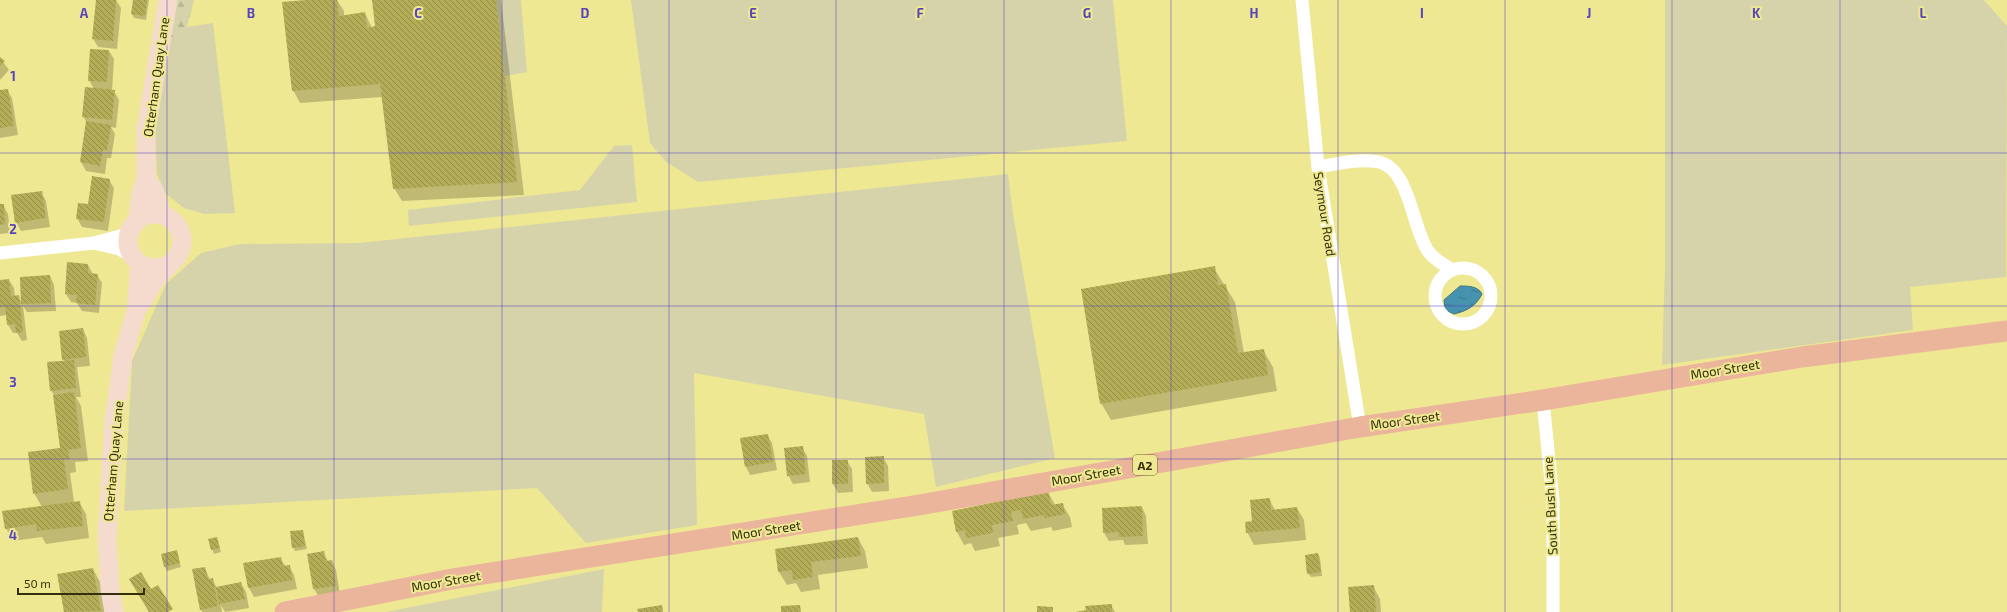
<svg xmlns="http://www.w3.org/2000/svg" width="2007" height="612" viewBox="0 0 2007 612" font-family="'Exo 2',sans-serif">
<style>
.grass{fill:#d6d3ab}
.forest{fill:url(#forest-firs)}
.water{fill:url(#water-ripples);stroke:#40757e}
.shadow{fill:#0003}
.building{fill:url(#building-back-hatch)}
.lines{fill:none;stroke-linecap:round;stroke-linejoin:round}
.street{stroke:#fff;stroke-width:13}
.secondary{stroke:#f5dace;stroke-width:19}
.primary{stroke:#ebb59c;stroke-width:21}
.grid{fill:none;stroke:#5845bd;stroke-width:1;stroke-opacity:0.55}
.labels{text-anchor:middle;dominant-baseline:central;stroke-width:4;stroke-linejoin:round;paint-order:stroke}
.shield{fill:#efe892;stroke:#6b6633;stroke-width:1}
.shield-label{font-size:12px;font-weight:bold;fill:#322f0a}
.street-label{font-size:13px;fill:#322f0a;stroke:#efe892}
.grid-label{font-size:13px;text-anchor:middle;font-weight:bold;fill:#5845bd;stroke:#efe892;stroke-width:4;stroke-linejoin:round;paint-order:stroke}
</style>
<defs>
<pattern id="forest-firs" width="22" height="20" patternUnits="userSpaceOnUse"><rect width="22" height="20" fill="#d6d3ab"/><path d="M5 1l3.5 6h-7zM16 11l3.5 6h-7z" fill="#b8b592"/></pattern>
<pattern id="water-ripples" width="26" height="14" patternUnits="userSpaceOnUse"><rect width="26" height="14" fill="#4693af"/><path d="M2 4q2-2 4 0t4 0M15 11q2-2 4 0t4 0" fill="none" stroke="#3b788d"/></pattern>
<pattern id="building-back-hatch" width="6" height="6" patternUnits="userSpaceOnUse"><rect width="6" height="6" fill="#b4ad58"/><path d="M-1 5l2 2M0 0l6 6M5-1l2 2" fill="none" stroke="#938d47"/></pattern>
</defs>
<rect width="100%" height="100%" fill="#efe892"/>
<!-- grass -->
<g class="grass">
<polygon points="496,0 521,0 527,72 505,76"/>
<polygon points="631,0 1113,0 1127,141 698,182 665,161 650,143"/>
<polygon points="1665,0 1984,0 2007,26 2006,277 1910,287 1913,330 1662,365 1665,268"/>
<polygon points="213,23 235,213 204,214 184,208 165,193 157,174 154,116 167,42 187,27"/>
<polygon points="632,145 637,202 409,226 408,210 580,190 614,146"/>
<polygon points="1008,174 1013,214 1055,458 936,487 924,414 694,373 697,525 586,543 537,488 124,511 132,361 166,284 201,253 240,244 359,243"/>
<polygon points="604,569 602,612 386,612"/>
</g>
<!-- forest -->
<polygon class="forest" points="174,0 194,0 187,27 167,42"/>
<!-- water -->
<path class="water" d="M1460 286C1468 286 1478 286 1482 294 1476 306 1467 311 1454 314L1445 310 1444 300Z"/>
<!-- shadow -->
<g class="shadow">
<polygon points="97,0 116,0 121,8 117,49 98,47 93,39"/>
<polygon points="134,0 149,0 146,20 134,18 132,14"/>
<polygon points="319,0 337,0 344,11 344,16 365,13 372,28 377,27 373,0 501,0 524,195 402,201 394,188 382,97 300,103 293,90"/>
<polygon points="109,51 114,59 112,91 114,91 119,100 116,128 111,127 115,134 111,158 107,158 105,174 86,171 81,162 87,123 83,116 94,89 89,80"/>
<polygon points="0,58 9,70 0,80"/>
<polygon points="7,90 12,98 18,135 0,138 0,91"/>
<polygon points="109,180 114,188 108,231 82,227 77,218"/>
<polygon points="41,192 46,201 50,227 21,231 16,222"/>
<polygon points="0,205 3,205 8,214 10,233 0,234"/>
<polygon points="88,265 93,274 97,275 102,283 99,313 82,311 77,303 71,302 66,294"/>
<polygon points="1214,268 1235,302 1244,353 1263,350 1273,367 1277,391 1111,420 1101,403"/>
<polygon points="50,276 54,285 56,311 27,312 23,306 27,340 22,341 17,333 13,333 8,325 7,315 0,316 0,281 9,280 14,288 15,297 18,296 22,303"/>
<polygon points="83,329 87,338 90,366 77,367 81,397 76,397 81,406 88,461 75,462 76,472 70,473 74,502 79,502 86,514 89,538 46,544 42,537 13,541 6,528 42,507 34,493 61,449 54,395 51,390 65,362 63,359"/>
<polygon points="767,435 772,443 777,470 750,475 746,467"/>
<polygon points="802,447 807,456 810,482 793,484 788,475"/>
<polygon points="883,457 888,466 889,491 872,492 867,483"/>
<polygon points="847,461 852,469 853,492 838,493 833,484"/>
<polygon points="1048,492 1055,505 1062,504 1070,517 1072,527 1053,531 1051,527 1031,531 1026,523 1017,525 1019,534 998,538 1000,546 975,551 971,543 964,545 957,532 953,512"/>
<polygon points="1269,499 1275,510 1297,508 1304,520 1306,540 1254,545 1247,532"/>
<polygon points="1142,507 1146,516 1148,544 1125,545 1123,540 1109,541 1104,533"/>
<polygon points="303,531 307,549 295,551 293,547"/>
<polygon points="216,538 221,552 214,554 209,540"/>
<polygon points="858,538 865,551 868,568 818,575 820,589 801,592 796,583 787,585 779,572 776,549"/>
<polygon points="176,551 181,567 167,571 165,567"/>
<polygon points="323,552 328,561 332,561 336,570 340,594 319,597 314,589"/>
<polygon points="1318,554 1320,558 1322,576 1311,577 1308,573"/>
<polygon points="280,558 286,567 289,566 294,575 297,589 254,597 249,588 245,564"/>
<polygon points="205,568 210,580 212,579 217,588 241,583 246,592 249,608 225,612 221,605 222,612 202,612 201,609"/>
<polygon points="93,569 100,582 106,612 65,612 58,575"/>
<polygon points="1373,586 1380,599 1381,612 1351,612"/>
<polygon points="1111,605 1115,612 1075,612 1087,611"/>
</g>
<!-- building -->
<g class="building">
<polygon points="96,0 116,0 113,41 92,39"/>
<polygon points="133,0 147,0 145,16 131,14"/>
<polygon points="306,0 337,0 339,16 365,12 367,28 375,26 372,0 496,0 517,182 393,189 380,84 292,91 282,2"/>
<polygon points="90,49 109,50 107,82 88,81"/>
<polygon points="0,57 5,61 0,66"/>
<polygon points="85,87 115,90 112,120 82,117"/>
<polygon points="8,89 14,126 0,128 0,90"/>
<polygon points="86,121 111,125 107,150 103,150 100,166 80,162"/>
<polygon points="92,176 110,179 104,222 76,219 78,203 88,204"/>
<polygon points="42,191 46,218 15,223 11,195"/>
<polygon points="0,204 4,204 5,224 0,225"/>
<polygon points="67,262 88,264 88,273 98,274 95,305 76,303 77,295 65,294"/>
<polygon points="1215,266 1218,285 1226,284 1238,353 1264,349 1268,375 1100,404 1081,289"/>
<polygon points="50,275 51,303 21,304 20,277"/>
<polygon points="9,279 11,296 19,295 23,332 16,333 15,324 7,325 5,307 0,307 0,280"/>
<polygon points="83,328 86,357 62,360 59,331"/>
<polygon points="74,360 76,388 50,391 47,362"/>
<polygon points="74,392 81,448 68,450 70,459 64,460 68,489 33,494 28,452 60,448 53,395"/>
<polygon points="768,434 773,462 745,467 740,438"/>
<polygon points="803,446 806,474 787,476 784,448"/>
<polygon points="884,456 884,483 866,484 865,457"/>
<rect x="832" y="460" width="16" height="24"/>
<polygon points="1048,491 1051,505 1063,503 1065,514 1045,518 1044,515 1023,519 1021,510 1011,512 1013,521 992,525 993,533 966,538 965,530 956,532 952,511"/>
<polygon points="1270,498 1271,510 1297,507 1300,528 1246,533 1245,522 1252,521 1250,500"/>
<polygon points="80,501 83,526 37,531 36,524 5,529 2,511"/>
<polygon points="1142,506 1143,536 1119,537 1119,532 1103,533 1102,508"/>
<polygon points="303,530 305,546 292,548 290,531"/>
<polygon points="217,537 220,548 211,550 208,539"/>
<polygon points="858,537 861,556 811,562 813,577 793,580 792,570 778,572 775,549"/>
<polygon points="177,550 180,563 164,567 161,554"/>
<polygon points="324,551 326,561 332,560 336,586 313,589 307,554"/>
<polygon points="1318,553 1321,572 1307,574 1305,555"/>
<polygon points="281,557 283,566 290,565 292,580 248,588 243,563"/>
<polygon points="205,567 208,579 213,578 218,606 200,610 192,569"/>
<polygon points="93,568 101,611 64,612 57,574"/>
<polygon points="141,572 151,589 158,585 173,609 168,612 149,612 129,579"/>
<polygon points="241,582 245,599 219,604 216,587"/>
<polygon points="1374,585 1376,612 1350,612 1348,587"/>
<polygon points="1112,604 1112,612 1076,612 1086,610 1085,606"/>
<polygon points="662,605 663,612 638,612 637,609"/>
<polygon points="800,605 801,612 781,612 781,606"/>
<polygon points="1037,606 1053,607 1053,612 1037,612"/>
</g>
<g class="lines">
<!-- street -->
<g class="street">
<polyline points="1302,0 1318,167 1360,427"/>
<path d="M1318 167C1337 164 1359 158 1379 162 1410 169 1412 228 1428 251 1433 259 1445 265 1452 270"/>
<polyline points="94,243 119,249 136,258"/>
<polyline points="0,253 94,243 120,236 130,231"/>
<circle cx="1463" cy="296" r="28"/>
<polyline points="1543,400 1553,501 1553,612"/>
</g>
<!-- secondary -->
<g class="secondary">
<polyline points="146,179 154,190 162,214"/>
<circle cx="155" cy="241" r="27"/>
<polyline points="138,220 141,193 146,179 146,130 168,0"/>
<polyline points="138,308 156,279 171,263"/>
<polyline points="114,612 110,589 107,538 114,422 123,356 136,311 140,264"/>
</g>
<!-- primary -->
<polyline class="primary" points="285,612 452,579 919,505 1360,427 1543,400 1802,357 2007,331"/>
</g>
<!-- grid -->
<path class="grid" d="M167 0V612M334 0V612M502 0V612M669 0V612M836 0V612M1004 0V612M1171 0V612M1338 0V612M1505 0V612M1672 0V612M1840 0V612M0 153H2007M0 306H2007M0 459H2007"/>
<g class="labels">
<!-- shield labels -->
<rect class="shield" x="1133" y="455" width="24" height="20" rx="3"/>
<g class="shield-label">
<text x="1145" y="465">A2</text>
</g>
<!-- street labels -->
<g class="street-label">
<text transform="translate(156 77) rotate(-82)">Otterham Quay Lane</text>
<text transform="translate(1325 214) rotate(81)">Seymour Road</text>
<text transform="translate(1725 369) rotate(-9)">Moor Street</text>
<text transform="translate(1405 420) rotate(-8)">Moor Street</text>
<text transform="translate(113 461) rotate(-85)">Otterham Quay Lane</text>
<text transform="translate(1086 475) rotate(-10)">Moor Street</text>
<text transform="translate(1550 506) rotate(-93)">South Bush Lane</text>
<text transform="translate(766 530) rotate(-9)">Moor Street</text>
<text transform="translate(446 581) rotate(-10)">Moor Street</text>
</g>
</g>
<g class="grid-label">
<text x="84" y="18">A</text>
<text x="251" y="18">B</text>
<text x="418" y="18">C</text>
<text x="585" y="18">D</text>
<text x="753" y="18">E</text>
<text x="920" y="18">F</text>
<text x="1087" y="18">G</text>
<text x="1254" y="18">H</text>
<text x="1422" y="18">I</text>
<text x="1589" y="18">J</text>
<text x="1756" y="18">K</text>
<text x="1923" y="18">L</text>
<text x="13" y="81">1</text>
<text x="13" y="234">2</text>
<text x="13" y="387">3</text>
<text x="13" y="540">4</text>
</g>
<!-- scale -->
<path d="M18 588v6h126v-6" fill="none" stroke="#322f0a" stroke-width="2"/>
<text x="24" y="588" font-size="12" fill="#322f0a" stroke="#efe892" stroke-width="3" paint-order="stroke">50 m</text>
</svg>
